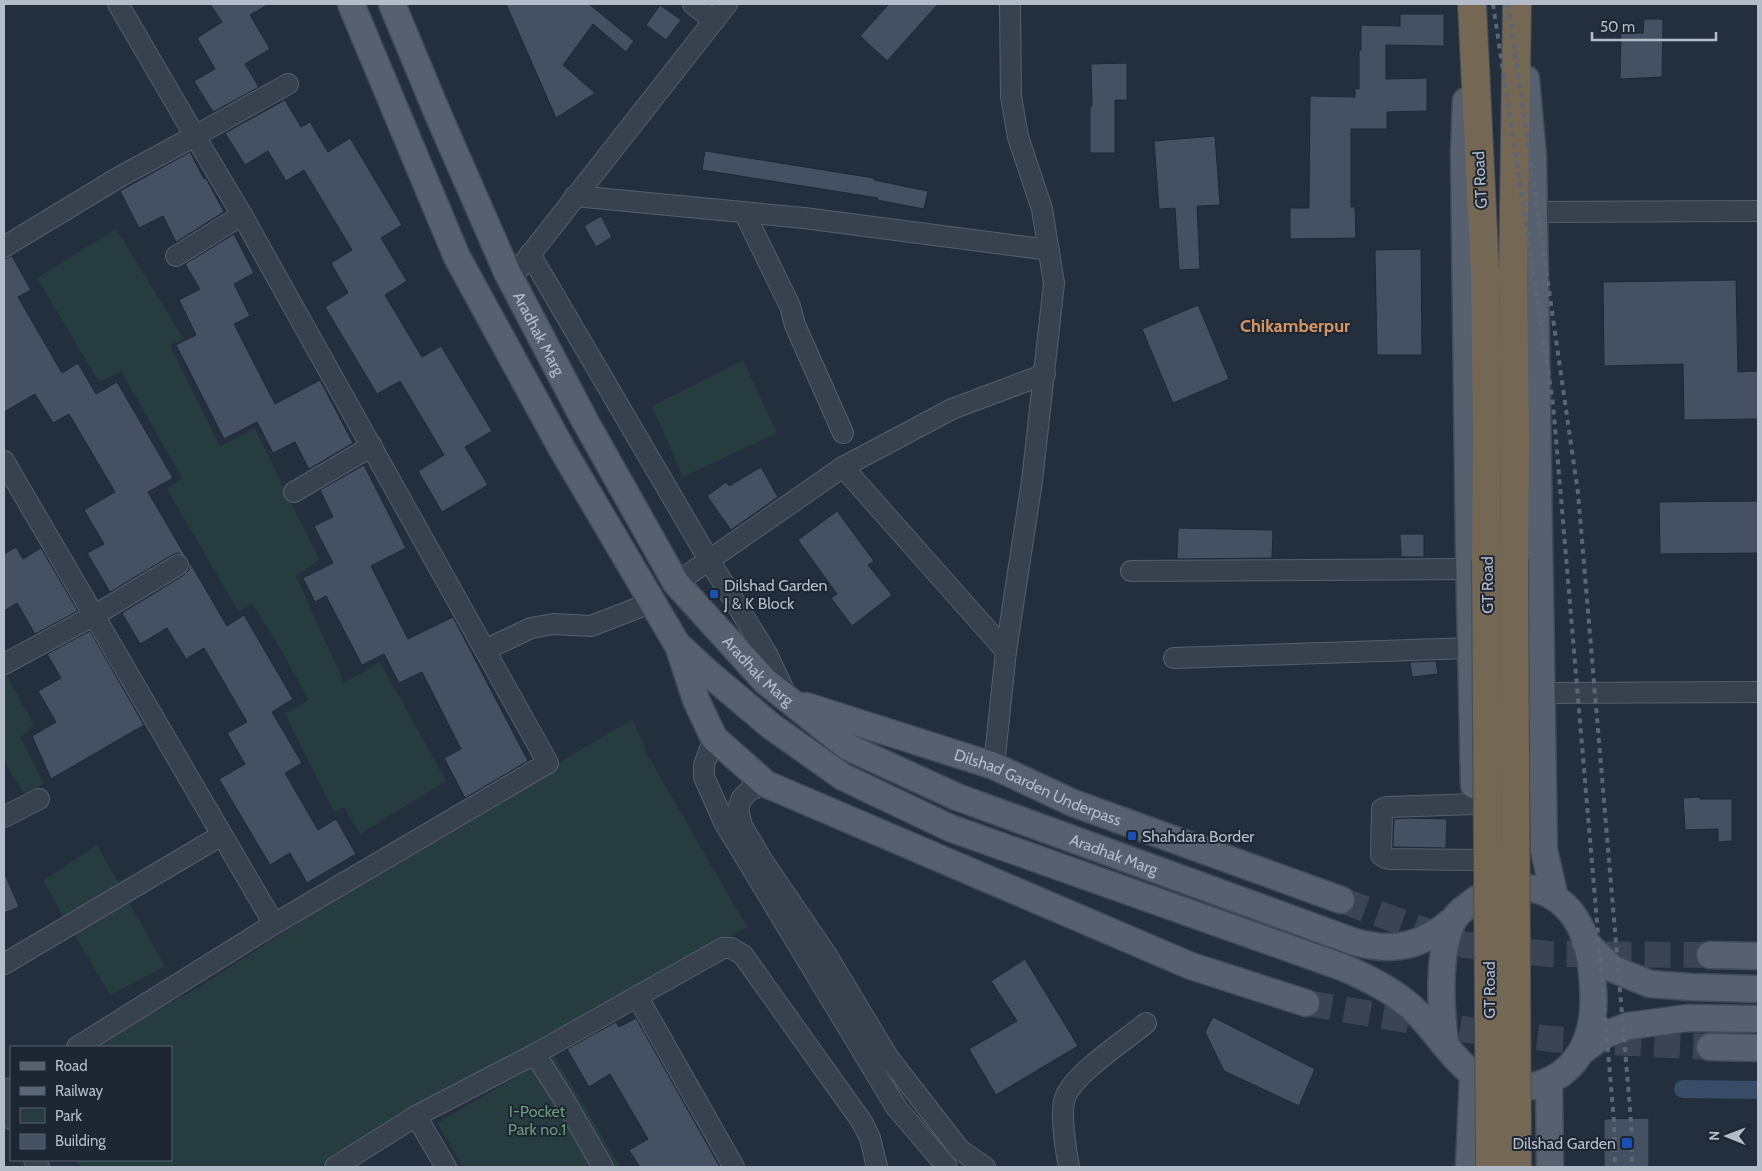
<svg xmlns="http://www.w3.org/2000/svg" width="1762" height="1171" viewBox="0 0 1762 1171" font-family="Cabin,sans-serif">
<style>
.green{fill:#263c3f}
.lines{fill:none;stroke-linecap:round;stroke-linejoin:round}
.canal{stroke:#394c67;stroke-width:18}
.building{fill:#455162;stroke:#1f2835}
.major-tunnel{stroke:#3a4453;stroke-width:26;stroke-dasharray:26 13;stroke-linecap:butt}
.minor-casing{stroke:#565f6c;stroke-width:22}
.major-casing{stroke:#414a57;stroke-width:29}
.highway-casing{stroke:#434c59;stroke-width:30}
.minor{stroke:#38414e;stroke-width:20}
.major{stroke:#56606e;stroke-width:26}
.highway{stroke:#746855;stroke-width:28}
.rail{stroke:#5a6575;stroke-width:4;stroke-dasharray:5 5;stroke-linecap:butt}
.highway-bridge-casing{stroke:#434c59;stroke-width:30;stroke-linecap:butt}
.highway-bridge{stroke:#746855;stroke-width:28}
.transit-dot{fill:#1a4fb4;stroke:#1d2633;stroke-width:2}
.labels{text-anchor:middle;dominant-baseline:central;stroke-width:4;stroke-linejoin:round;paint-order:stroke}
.street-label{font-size:16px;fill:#b4bcc9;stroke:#1d2633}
.poi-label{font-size:16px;fill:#b4bcc9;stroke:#1d2633;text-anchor:start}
.park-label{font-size:16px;fill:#6b9a76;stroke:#1d2633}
.neighbourhood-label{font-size:18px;font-weight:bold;fill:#d59563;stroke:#1d2633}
</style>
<rect width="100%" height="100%" fill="#242f3e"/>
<!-- green -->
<g class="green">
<polygon points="116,229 184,339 170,345 220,446 255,428 319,560 296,576 344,683 380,662 446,781 360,834 344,807 334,812 285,714 309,700 273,636 252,604 238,611 167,489 182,478 121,371 99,382 37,278"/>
<polygon points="743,360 777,433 683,477 652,406"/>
<polygon points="4,670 34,725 20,738 44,784 24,794 4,761"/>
<polygon points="633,719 647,754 747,927 628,989 411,1112 317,1167 81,1167 76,1160 171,1160 171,1047 88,1047 196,989 415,847"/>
<polygon points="97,845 165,966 110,995 43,881"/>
<polygon points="554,1055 620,1167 463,1167 437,1123"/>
</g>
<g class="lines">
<!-- canal -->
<polyline class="canal" points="1683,1089 1758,1090"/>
</g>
<!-- building -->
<g class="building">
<polygon points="210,4 269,4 250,15 270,49 245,64 259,87 213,112 194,81 215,69 197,38 222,22"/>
<polygon points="506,4 589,4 634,41 626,52 593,24 563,65 595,93 556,118"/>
<polygon points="889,4 938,4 887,61 860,36"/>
<polygon points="660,5 681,20 666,40 646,25"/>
<polygon points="1400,14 1444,14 1444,46 1386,45 1386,79 1427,78 1427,111 1387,112 1387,129 1351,129 1351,207 1355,207 1356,238 1290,239 1290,208 1309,208 1310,96 1355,97 1355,88 1359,89 1359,50 1361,50 1361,25 1400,26"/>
<polygon points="1644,19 1663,19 1662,77 1620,79 1621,33 1643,33"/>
<polygon points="1127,63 1127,100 1115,100 1115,153 1090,153 1090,106 1092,106 1091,64"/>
<polygon points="285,100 301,127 310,122 328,152 350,138 402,225 381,238 407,281 385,295 422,357 441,346 492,431 465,447 488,485 442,512 418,471 444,455 400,381 377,394 325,307 348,293 331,263 352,250 304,170 286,181 268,151 245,165 225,133"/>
<polygon points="1215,136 1220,205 1197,206 1200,269 1179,270 1175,208 1159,209 1154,141"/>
<polygon points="705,151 874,178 874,180 928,191 924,209 877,200 878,198 702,170"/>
<polygon points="190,152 204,179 206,178 224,212 176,242 163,216 139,228 120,191"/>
<polygon points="601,216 612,237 596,247 584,226"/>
<polygon points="234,234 254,273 234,284 250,316 234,324 275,404 320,380 353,443 309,469 295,442 273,453 257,422 224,439 176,345 196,335 179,300 200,289 185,264"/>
<polygon points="1421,249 1422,355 1377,355 1375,250"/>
<polygon points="12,256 31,290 18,297 62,373 78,363 96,394 117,382 173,478 148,492 186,557 178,553 172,555 110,592 87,553 104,544 84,510 115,492 69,414 53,423 35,394 4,412 4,259"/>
<polygon points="1736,280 1738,372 1758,371 1758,419 1684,420 1683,364 1604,366 1603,282"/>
<polygon points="1198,305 1229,379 1173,403 1142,329"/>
<polygon points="364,465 406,548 371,566 408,639 453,617 528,761 465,798 444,758 461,749 422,672 399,683 384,654 362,665 326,596 315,602 303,578 333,563 314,526 333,517 320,490"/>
<polygon points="761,467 778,497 731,530 707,496 726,482 729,486"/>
<polygon points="1758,501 1758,553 1660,554 1659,502"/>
<polygon points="837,511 874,561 868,565 892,595 852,626 831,598 837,594 798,540"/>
<polygon points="1178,528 1273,530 1272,558 1177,559"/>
<polygon points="1400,534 1424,534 1424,557 1401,557"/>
<polygon points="16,547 23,559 41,548 78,611 35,634 17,603 4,611 4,554"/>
<polygon points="189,561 227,626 244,615 293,699 272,712 302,763 285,773 318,830 336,819 356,854 307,883 290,853 270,865 219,779 245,764 227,733 247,722 204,648 186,659 167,628 140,644 122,613 184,575 189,570"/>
<polygon points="90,631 144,725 51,779 32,736 56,722 38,691 61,678 47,654"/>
<polygon points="1436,661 1438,674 1412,677 1410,662"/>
<polygon points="1700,797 1700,799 1732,799 1732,841 1718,842 1718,829 1685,830 1683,798"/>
<polygon points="1411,818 1447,819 1446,848 1393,847 1394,819"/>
<polygon points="4,872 19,907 4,913"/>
<polygon points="1025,959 1078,1046 996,1095 969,1049 1017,1021 991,981"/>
<polygon points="1213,1017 1315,1069 1299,1106 1224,1071 1205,1032"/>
<polygon points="636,1018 720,1167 640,1167 629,1150 648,1139 610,1074 589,1087 567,1049 616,1022 619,1027"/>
<polygon points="1649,1118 1649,1167 1604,1167 1604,1119"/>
</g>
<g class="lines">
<!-- major-tunnel -->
<g class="major-tunnel">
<polyline points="1341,900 1465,945 1549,954 1710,955"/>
<polyline points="1306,1003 1461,1029 1553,1039 1710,1047"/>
</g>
<defs>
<g id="minor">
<polyline points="118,4 195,136 288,84"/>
<polyline points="693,4 714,21"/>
<polyline points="575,196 804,218 1049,250"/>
<polyline points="744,212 790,306 795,325 843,433"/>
<polyline points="1534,212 1758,211"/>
<polyline points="242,215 548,763 274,924"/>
<polyline points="4,247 121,176 195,136 242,215 176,256"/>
<polyline points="530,254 709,560 767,654 787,697"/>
<polyline points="511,279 727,4"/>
<polyline points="4,461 274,924 77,1047"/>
<polyline points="843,467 1006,651"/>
<polyline points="294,492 372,446"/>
<polyline points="1131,571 1469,569"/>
<polyline points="676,583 843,467 952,409 1045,374"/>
<polyline points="485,650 531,628 553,624 591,626 653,602"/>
<polyline points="1174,658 1471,648"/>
<polyline points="4,664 95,615 178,565"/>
<polyline points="1541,693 1758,692"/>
<polyline points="714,738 704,765 704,777 724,822 896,1107 947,1167"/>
<polyline points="994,766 1006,651 1032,481 1054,283 1042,209 1018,137 1011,96 1010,4"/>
<polyline points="766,784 750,790 742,798 738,809 742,826 764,863 826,954 888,1057 960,1150 985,1167"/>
<polyline points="1475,804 1387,807 1382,809 1381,855 1385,858 1390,859 1476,860"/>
<polyline points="4,817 39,799"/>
<polyline points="4,964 222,835"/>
<polyline points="637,996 734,1167"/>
<polyline points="535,1054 563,1098 603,1167"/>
<polyline points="4,1093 11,1088"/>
<polyline points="4,1106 11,1119"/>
<polyline points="416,1116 446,1167"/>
<polyline points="34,1160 39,1167"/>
<polyline points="335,1167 416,1116 535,1054 723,948 731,948 743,955 862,1122 870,1138 877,1167"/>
<path d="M1069 1167C1066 1151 1060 1113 1065 1098 1072 1075 1126 1040 1146 1023"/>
</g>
<g id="major">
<path d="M351 4 457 257 562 449 677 644 707 672 771 726 843 777 950 828 1342 967C1366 977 1390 989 1410 1006 1441 1033 1459 1078 1502 1087 1529 1092 1560 1081 1576 1059 1592 1038 1595 1012 1593 987 1592 964 1588 937 1575 918 1551 881 1501 878 1469 905 1463 909 1456 915 1453 921 1437 951 1441 1011 1445 1044"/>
<path id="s1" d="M392 4 437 112 507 272 585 421 676 583 765 681 848 747 957 797 1355 942C1394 953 1422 946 1453 920"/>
<polyline points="1526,79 1533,157 1544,850 1555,898"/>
<polyline points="1466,101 1464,152 1469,552 1474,785"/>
<polyline points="679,648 696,700 714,738 766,784 1191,966 1306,1003"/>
<path id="s2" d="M806 706 994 766 1073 803 1341 900"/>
<polyline points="1585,942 1613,969 1650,984 1691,987 1758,989"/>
<polyline points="1710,955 1758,956"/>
<polyline points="1710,1047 1758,1048"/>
<polyline points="1582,1051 1604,1035 1628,1026 1688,1018 1758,1019"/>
<polyline points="1549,1081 1550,1167"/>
<polyline points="1469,1167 1473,1075"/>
</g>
<g id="highway">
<polyline points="1472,4 1485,272 1487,432 1486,560"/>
<polyline points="1514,559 1515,438 1513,277 1517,4"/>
</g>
</defs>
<!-- minor casing -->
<use href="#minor" class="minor-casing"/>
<!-- major casing -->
<use href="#major" class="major-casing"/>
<!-- highway casing -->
<use href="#highway" class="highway-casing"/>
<!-- minor -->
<use href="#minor" class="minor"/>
<!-- major -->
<use href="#major" class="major"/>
<!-- highway -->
<use href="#highway" class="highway"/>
<!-- rail -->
<g class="rail">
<polyline points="1493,4 1553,404 1614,1122 1615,1167"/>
<polyline points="1508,4 1578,493 1631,1121 1632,1167"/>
</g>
<defs>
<g id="highway-bridge">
<polyline points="1514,559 1517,1167"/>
<polyline points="1486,560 1490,1167"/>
</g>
</defs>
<!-- highway-bridge casing -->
<use href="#highway-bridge" class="highway-bridge-casing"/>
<!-- highway-bridge -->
<use href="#highway-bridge" class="highway-bridge"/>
</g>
<!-- markers -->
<g class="transit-dot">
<rect x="709" y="589" width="10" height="10" rx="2.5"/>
<rect x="1127" y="831" width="10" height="10" rx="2.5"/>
<rect x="1621" y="1137" width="12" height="12" rx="2.5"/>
</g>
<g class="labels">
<!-- street labels -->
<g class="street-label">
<text transform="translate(1480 180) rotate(-93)">GT Road</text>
<text stroke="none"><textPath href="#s1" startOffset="361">Aradhak Marg</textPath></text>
<text transform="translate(1487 585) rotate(-90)">GT Road</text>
<text stroke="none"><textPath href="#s1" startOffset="766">Aradhak Marg</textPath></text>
<text stroke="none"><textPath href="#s2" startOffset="246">Dilshad Garden Underpass</textPath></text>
<text stroke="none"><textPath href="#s1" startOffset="1171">Aradhak Marg</textPath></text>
<text transform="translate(1489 990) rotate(-90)">GT Road</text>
</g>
<!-- poi labels -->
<g class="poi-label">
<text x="724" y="585">Dilshad Garden<tspan x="724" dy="18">J &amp; K Block</tspan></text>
<text x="1142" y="836">Shahdara Border</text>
<text x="1616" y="1143" text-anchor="end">Dilshad Garden</text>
</g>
<!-- park labels -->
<g class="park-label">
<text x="537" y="1111">I-Pocket<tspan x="537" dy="18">Park no.1</tspan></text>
</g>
<!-- neighbourhood labels -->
<g class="neighbourhood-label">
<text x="1295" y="326">Chikamberpur</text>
</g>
</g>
<!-- border -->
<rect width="1762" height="1171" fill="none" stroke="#b4bcc9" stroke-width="10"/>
<!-- legend -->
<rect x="10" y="1046" width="162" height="115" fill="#1d2633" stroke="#59626f"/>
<rect x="20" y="1062" width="25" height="8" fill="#56606e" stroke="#59626f"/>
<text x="55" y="1071" font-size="15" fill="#b4bcc9">Road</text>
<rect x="20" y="1087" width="25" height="8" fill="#5a6575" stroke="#59626f"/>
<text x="55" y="1096" font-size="15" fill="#b4bcc9">Railway</text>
<rect x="20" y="1108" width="25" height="15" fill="#263c3f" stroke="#59626f"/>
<text x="55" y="1121" font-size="15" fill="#b4bcc9">Park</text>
<rect x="20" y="1134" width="25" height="15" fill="#455162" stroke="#59626f"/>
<text x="55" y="1146" font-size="15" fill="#b4bcc9">Building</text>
<!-- north arrow -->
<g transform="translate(1727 1136) rotate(271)" stroke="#1d2633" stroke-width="4" paint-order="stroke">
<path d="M0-4L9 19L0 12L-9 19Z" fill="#b4bcc9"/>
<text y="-8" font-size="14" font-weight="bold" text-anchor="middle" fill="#b4bcc9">N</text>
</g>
<!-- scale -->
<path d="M1592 32v8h124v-8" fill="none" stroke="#b4bcc9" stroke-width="2.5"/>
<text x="1600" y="32" font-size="15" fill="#b4bcc9" stroke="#1d2633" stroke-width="4" paint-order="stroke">50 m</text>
</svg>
